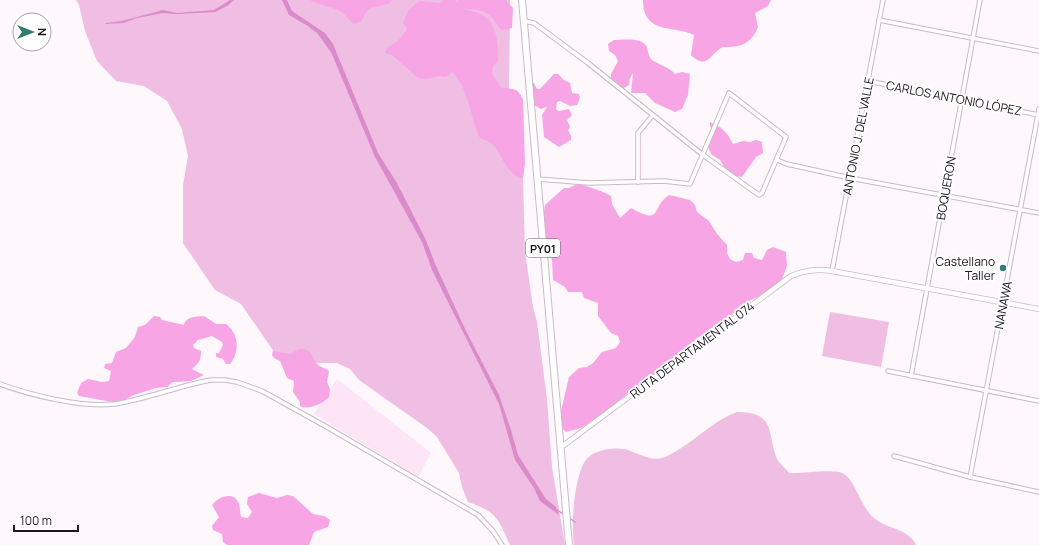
<svg xmlns="http://www.w3.org/2000/svg" width="1039" height="545" viewBox="0 0 1039 545" font-family="Manrope,sans-serif">
<style>
.built{fill:#fde4f6}
.green{fill:#f0bde3}
.forest{fill:#f7a5e4}
.water{fill:#db8bc9}
.lines{fill:none;stroke-linecap:round;stroke-linejoin:round}
.stream{stroke:#db8bc9;stroke-width:1.5}
.street-casing{stroke:#cbbac6;stroke-width:5.5}
.secondary-casing{stroke:#cbbac6;stroke-width:6}
.highway-casing{stroke:#cbbac6;stroke-width:8}
.street{stroke:#fff;stroke-width:3.5}
.secondary{stroke:#fff;stroke-width:4.5}
.highway{stroke:#fff;stroke-width:6}
.poi-dot{fill:#337a72;stroke:#fff;stroke-width:1.5}
.labels{text-anchor:middle;dominant-baseline:central;stroke-width:4;stroke-linejoin:round;paint-order:stroke}
.shield{fill:#fff;stroke:#605c5f;stroke-width:1}
.shield-label{font-size:11px;font-weight:bold;fill:#1c161b}
.street-label{font-size:12px;fill:#1c161b;stroke:#fff}
.poi-label{font-size:12px;fill:#1c161b;stroke:#fff;text-anchor:end}
</style>
<rect width="100%" height="100%" fill="#fef7fc"/>
<!-- built -->
<polygon class="built" points="337,379 431,453 418,477 314,414"/>
<!-- green -->
<g class="green">
<path d="M76 0H510L509 99 523 178 525 252 533 307 537 322 547 399 552 467 565 545H510C498 518 497 512 468 502L462 487 459 473 437 437 427 428 359 380 350 369 337 363H307L279 359 241 304 215 290 183 243V185L188 156 182 129 167 101 144 86 116 81 97 61 85 31 79 5Z"/>
<polygon points="830,312 889,322 881,367 822,356"/>
<path d="M737 412C778 412 766 435 778 461 781 465 786 469 789 473 802 474 836 468 844 474 857 483 860 507 875 519 888 529 909 529 916 545H574C571 525 574 478 585 461 593 450 611 447 624 449 637 452 651 463 665 457 692 445 710 422 737 412Z"/>
</g>
<!-- forest -->
<g class="forest">
<path d="M310 0H392L388 4C370 9 370 3 361 22L354 24C348 20 346 14 340 11 331 6 320 6 310 0Z"/>
<path d="M443 0H455C464 11 466 9 478 13 498 21 498 43 498 61L493 66 492 74 501 87C514 91 517 86 523 100L525 164 523 178C508 177 502 155 494 146 491 142 485 140 480 138 471 119 468 86 452 72L446 77 440 76 426 79 418 78 392 55 385 53 388 47C395 44 404 36 407 28L403 23 408 11 419 1 441 3Z"/>
<path d="M458 0H506L513 8 512 28 502 30C496 25 493 17 487 13 478 8 467 12 459 5Z"/>
<path d="M643 0H771L768 6 755 13 758 27C751 45 740 47 723 47 710 53 708 71 691 55L694 35C674 25 643 35 643 0Z"/>
<path d="M614 40C623 40 642 37 647 47 648 51 648 55 651 59 656 64 668 66 675 74L682 72 690 74 688 95 682 109 675 112 655 103 645 93H631L633 73 630 78 629 85 622 89 611 82V74L618 61 615 55 609 51 608 44Z"/>
<polygon points="554,74 558,74 564,80 570,83 572,93 579,94 580,98 577,105 570,106 560,101 557,102 556,109 559,111 569,109 572,115 567,120 570,127 568,130 571,136 571,140 559,147 544,137 542,115 547,107 541,109 532,104 531,83 534,83 537,89 540,89"/>
<polygon points="710,122 720,127 728,135 733,144 743,141 750,142 756,140 762,142 763,153 756,157 742,177 735,176 724,167 720,160 711,154 707,144 713,132 710,126"/>
<path d="M579 183C589 188 602 190 611 196L612 204 620 218 631 208C663 226 650 208 669 195L690 200 695 205 697 212 709 221 717 234 727 245V253L730 259 736 262 743 260 745 253H752L754 258 762 260 767 250 773 247 786 252 787 266 779 287 741 305 730 317 709 330 707 334 698 337 686 352 672 359 666 367 637 389 629 392 614 408 581 428 566 432 561 427V411L569 377 579 368 587 367 593 363 602 352 616 348 620 342 618 336 611 333 598 316V303L584 298 582 292H568L565 287 553 280 552 259 548 253 546 237 541 228 545 205 564 188H569Z"/>
<path d="M154 316 160 317 162 320 184 325C186 316 196 317 204 316L216 324H226C239 334 240 352 230 364H226L223 359 216 357V353H219L223 345 222 342 212 336 198 340 193 345 194 348 201 351C201 362 198 363 192 369L204 375 191 381 173 382 167 387 156 388 134 395 118 403 79 396 77 393 81 383 88 379 102 382 109 381 111 371 104 368 105 364 112 363 116 352 126 348 135 337 138 327 145 325Z"/>
<path d="M299 349C314 349 310 356 317 364 320 367 325 368 329 371L327 382 330 389 329 397C324 403 307 411 300 406V402L293 392 294 381 287 378 280 361 274 358 272 355 273 351 290 354Z"/>
<path d="M259 493 277 498 287 495 293 496 313 514 324 516 330 520 328 527 314 532 309 545H227L223 542 222 534 213 530 212 526 219 517 212 505C218 497 234 490 239 504 240 508 240 513 241 517L248 518 252 512 247 504 248 497Z"/>
</g>
<!-- water -->
<g class="water">
<polygon points="230,0 234,0 227,6 215,12 177,14 163,13 137,18 123,23 105,24 106,23 122,21 163,10 177,13 214,10"/>
<polygon points="282,0 287,0 292,11 325,33 333,44 378,153 397,183 426,240 436,266 466,331 499,395 511,430 518,455 546,499 556,507 559,515 540,501 534,488 515,460 499,404 432,270 422,242 375,157 331,52 317,33 308,26 289,15"/>
</g>
<g class="lines">
<!-- stream -->
<g class="stream">
<polyline points="557,510 563,514"/>
<polyline points="568,517 575,522"/>
</g>
<defs>
<g id="street">
<polyline points="879,20 1039,51"/>
<polyline points="524,21 534,23 588,63 703,155 759,195 762,193 786,137 729,93 690,184 664,181 589,183 537,179"/>
<polyline points="868,81 1039,115"/>
<polyline points="777,160 787,164 850,178 1039,213"/>
<polyline points="638,182 638,133 653,115"/>
<polyline points="832,271 883,0"/>
<polyline points="888,371 1039,401"/>
<polyline points="911,376 980,0"/>
<path d="M0 384C30 395 82 408 114 404 147 399 178 386 211 380H225L237 382 262 391 325 426 478 515 493 531 502 545"/>
<polyline points="894,456 970,477 1039,492"/>
<polyline points="970,477 1039,109"/>
</g>
<path id="secondary" d="M560 448 791 276C806 270 817 269 832 271L1039 309"/>
<polyline id="highway" points="522,0 569,545"/>
</defs>
<!-- street casing -->
<use href="#street" class="street-casing"/>
<!-- secondary casing -->
<use href="#secondary" class="secondary-casing"/>
<!-- highway casing -->
<use href="#highway" class="highway-casing"/>
<!-- street -->
<use href="#street" class="street"/>
<!-- secondary -->
<use href="#secondary" class="secondary"/>
<!-- highway -->
<use href="#highway" class="highway"/>
</g>
<!-- markers -->
<circle class="poi-dot" cx="1003" cy="268" r="4"/>
<g class="labels">
<!-- shield labels -->
<rect class="shield" x="526" y="239" width="34" height="18" rx="3"/>
<g class="shield-label">
<text x="543" y="248">PY01</text>
</g>
<!-- street labels -->
<g class="street-label">
<text transform="translate(954 98) rotate(11)">CARLOS ANTONIO LÓPEZ</text>
<text transform="translate(858 136) rotate(-79)">ANTONIO J. DEL VALLE</text>
<text transform="translate(946 188) rotate(-80)">BOQUERON</text>
<text transform="translate(1003 305) rotate(-79)">NANAWA</text>
<text transform="translate(692 350) rotate(-37)">RUTA DEPARTAMENTAL 074</text>
</g>
<!-- poi labels -->
<g class="poi-label">
<text x="995" y="261">Castellano<tspan x="995" dy="14">Taller</tspan></text>
</g>
</g>
<!-- north arrow -->
<g transform="translate(32 32) rotate(90)"><circle r="19" fill="#ffffff" stroke="#a4a2a4"/>
<path d="M0-3L7 15L0 10L-7 15Z" fill="#337a72"/>
<text y="-6" font-size="11" font-weight="bold" text-anchor="middle" fill="#1c161b">N</text>
</g>
<!-- scale -->
<path d="M14 525v6h64v-6" fill="none" stroke="#1c161b" stroke-width="2"/>
<text x="20" y="525" font-size="12" fill="#1c161b" stroke="#ffffff" stroke-width="3" paint-order="stroke">100 m</text>
</svg>
